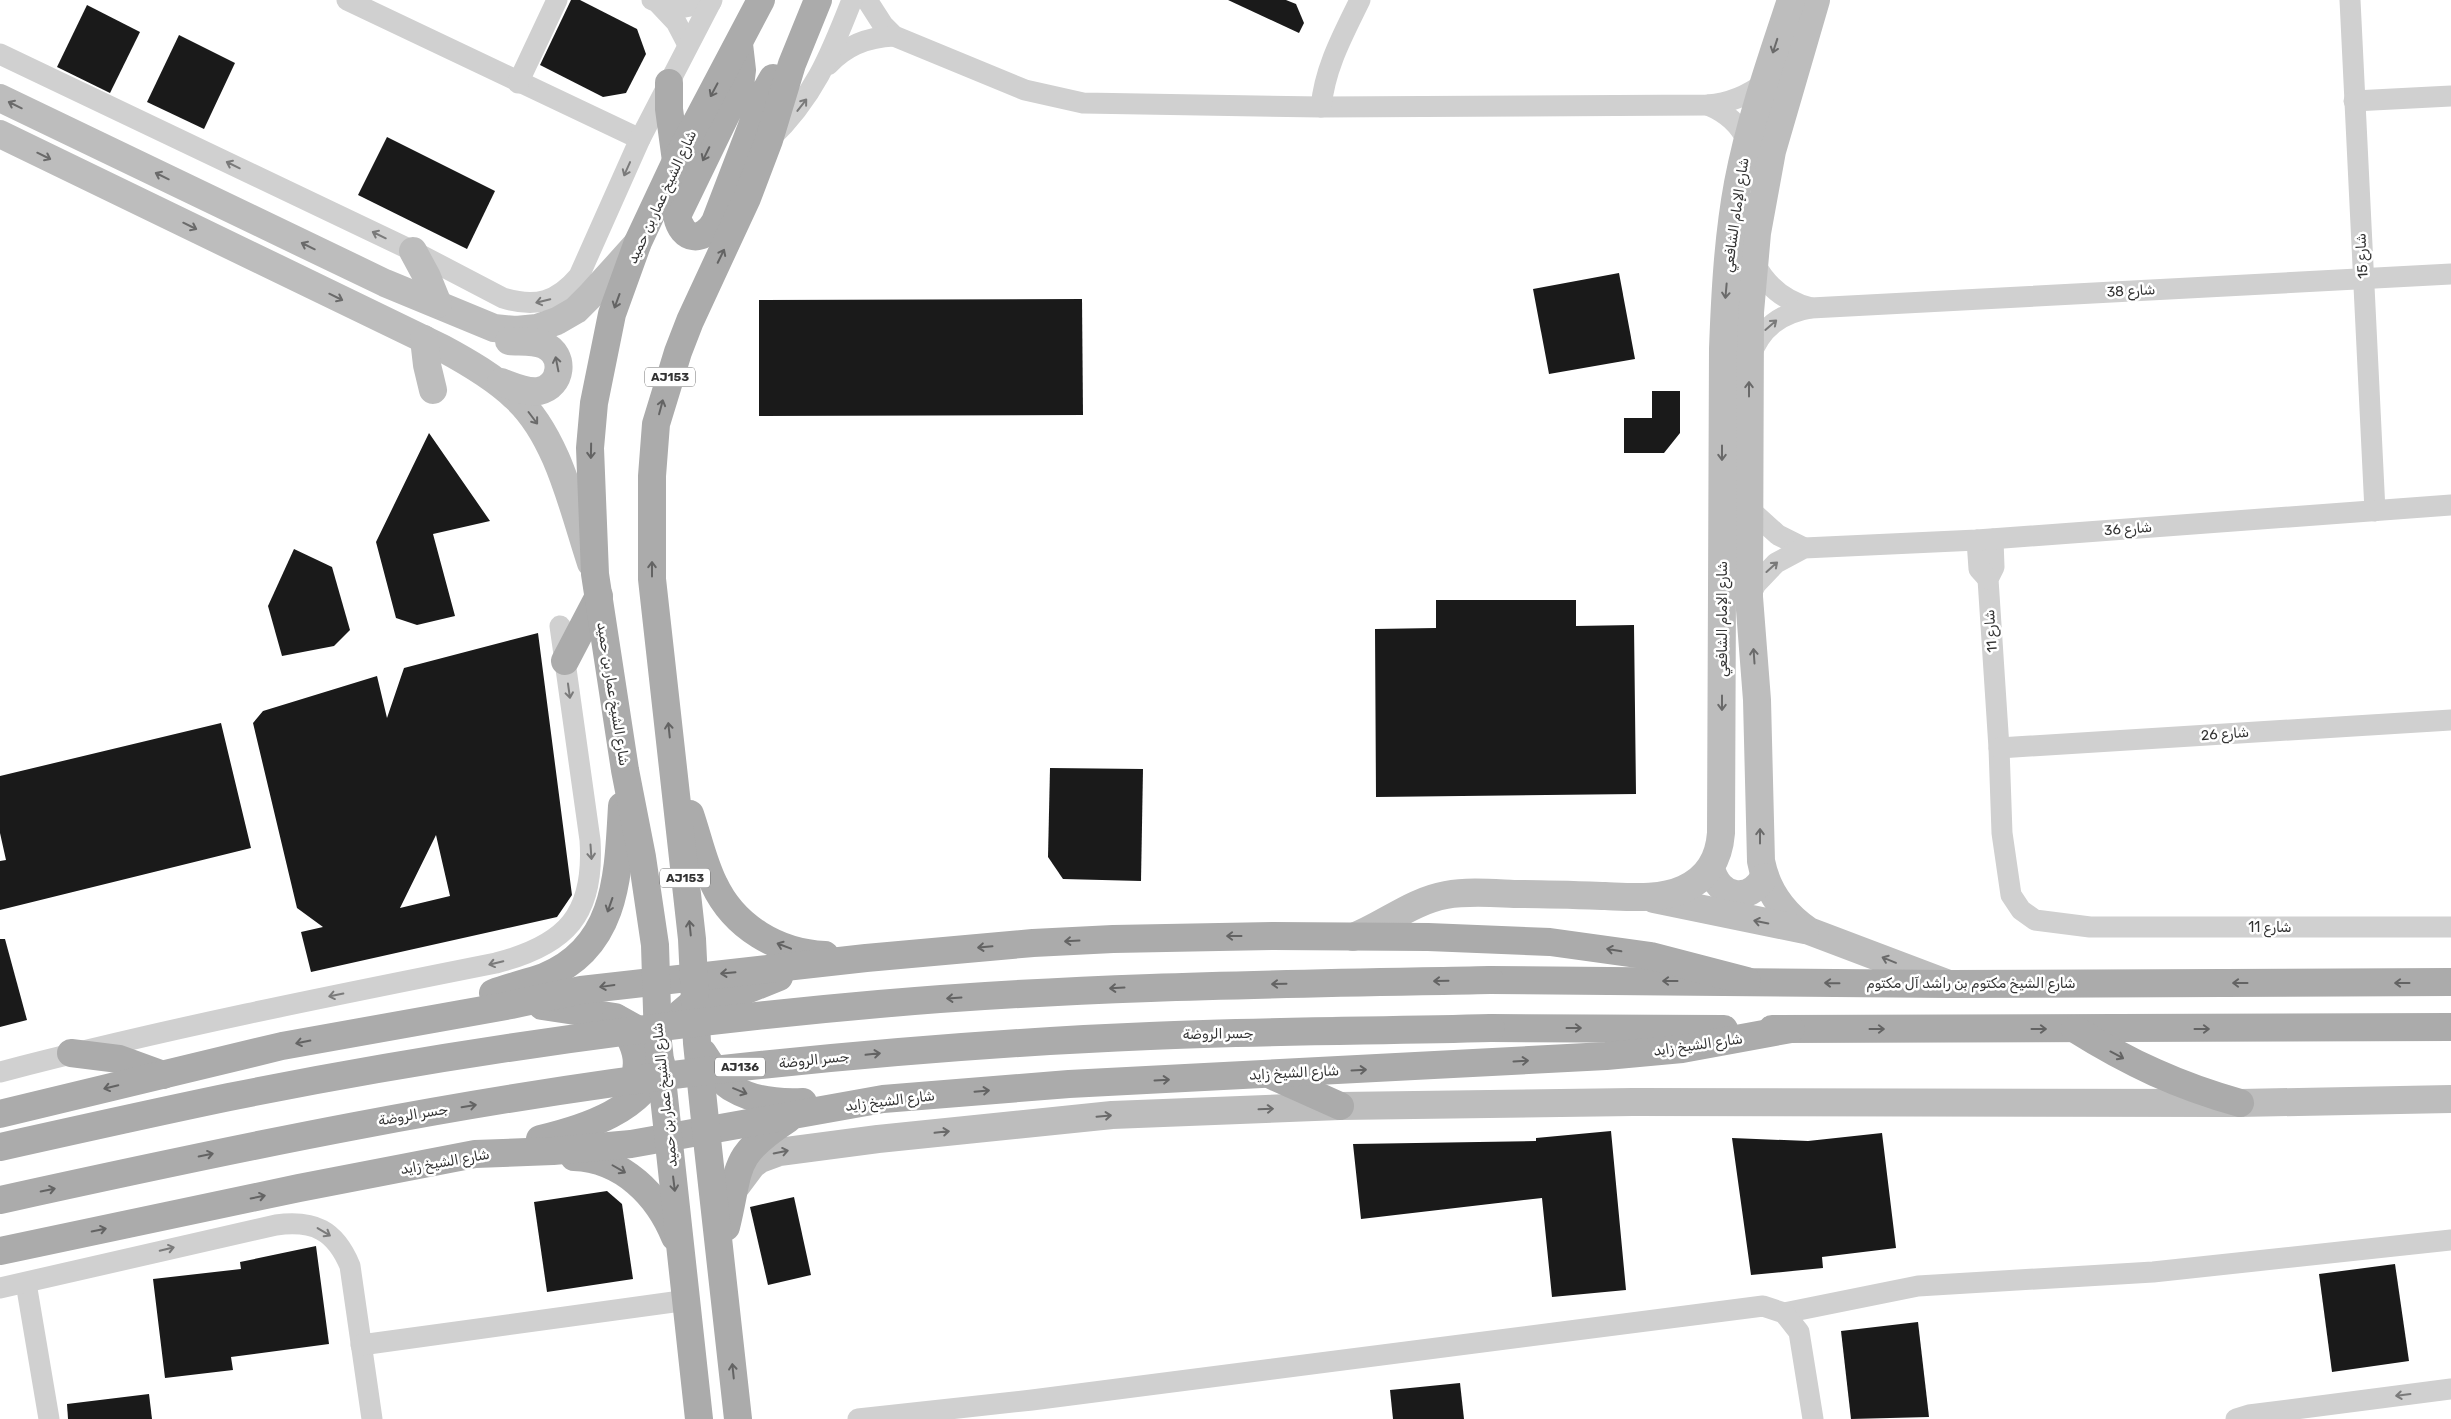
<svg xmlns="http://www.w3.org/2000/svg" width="2451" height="1419" viewBox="0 0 2451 1419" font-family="Rubik,'Noto Sans Arabic',sans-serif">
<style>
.building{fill:#1a1a1a;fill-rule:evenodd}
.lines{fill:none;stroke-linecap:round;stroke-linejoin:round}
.street{stroke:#d0d0d0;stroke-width:21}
.secondary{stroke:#bdbdbd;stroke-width:28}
.primary{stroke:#ababab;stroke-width:28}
.primary-bridge{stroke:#ababab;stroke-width:28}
.oneway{stroke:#6a6a6a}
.oneway2{stroke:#636363}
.oneway3{stroke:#7a7a7a}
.labels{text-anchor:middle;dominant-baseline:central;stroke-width:5;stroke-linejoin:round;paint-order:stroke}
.shield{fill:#fff;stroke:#707070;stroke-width:1}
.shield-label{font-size:12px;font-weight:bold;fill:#333}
.street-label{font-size:14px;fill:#333;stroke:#fff}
</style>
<rect width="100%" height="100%" fill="#fff"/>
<!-- building -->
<g class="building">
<polygon points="571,0 580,0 637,29 646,54 626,93 603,97 540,65"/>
<polygon points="1228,0 1286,0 1296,4 1304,23 1299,33"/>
<polygon points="87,5 140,32 110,93 57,67"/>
<polygon points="179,35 235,63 204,129 147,102"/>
<polygon points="387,137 495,191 467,249 358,195"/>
<polygon points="1619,273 1635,359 1549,374 1533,289"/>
<polygon points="1082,299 1083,415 759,416 759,300"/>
<polygon points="1652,391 1680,391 1680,433 1664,453 1624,453 1624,418 1652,418"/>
<polygon points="429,433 490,521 433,534 455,616 417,625 396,618 376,542"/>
<polygon points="294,549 332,567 350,630 334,646 282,656 268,606"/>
<polygon points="1436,600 1576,600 1576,626 1634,625 1636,794 1376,797 1375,629 1436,628"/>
<path d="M538 633 572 895 557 917 311 972 301 932 323 927 297 908 253 723 263 711 377 676 387 718 404 668ZM436 835 450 896 400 908Z"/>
<polygon points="221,723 251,848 0,910 0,861 6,860 0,833 0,776"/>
<polygon points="1050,768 1143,769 1141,881 1063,879 1048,857"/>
<polygon points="0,939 5,939 27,1020 0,1027"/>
<polygon points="1611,1131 1626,1290 1552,1297 1542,1198 1361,1219 1353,1144 1536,1141 1536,1138"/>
<polygon points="1882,1133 1896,1248 1822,1257 1823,1268 1751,1275 1732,1138 1808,1141"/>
<polygon points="607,1191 622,1204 633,1279 547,1292 534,1202"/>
<polygon points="794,1197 811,1275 768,1285 750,1207"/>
<polygon points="316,1246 329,1344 231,1357 233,1370 165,1378 153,1279 241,1269 240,1262"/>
<polygon points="2395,1264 2409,1361 2332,1372 2319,1274"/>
<polygon points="1918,1322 1929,1417 1851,1419 1841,1331"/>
<polygon points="1460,1383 1464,1419 1393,1419 1390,1390"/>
<polygon points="149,1394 152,1419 68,1419 67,1404"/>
</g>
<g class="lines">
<!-- street -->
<g class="street">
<polyline points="347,0 640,139"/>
<polyline points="652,0 680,8 711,2"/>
<path d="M867 0 883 25 894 36 1025 90 1083 103 1321 107 1708 105C1730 103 1747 96 1764 83"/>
<polyline points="2350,0 2375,511"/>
<polyline points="659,4 676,22 688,45"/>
<path d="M0 54 413 251 503 298C536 308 557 302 579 276L640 139 712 0"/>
<path d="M828 65C846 45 868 37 894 36"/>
<polyline points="518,83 557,0"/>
<polyline points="2354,101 2451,96"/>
<path d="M1708 105C1727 113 1739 124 1748 142"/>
<path d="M1321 107C1325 67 1343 35 1360 0"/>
<path d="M769 140C814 97 830 56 852 0"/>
<path d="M1754 262C1766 286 1784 301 1811 308"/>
<path d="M1750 358C1760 328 1781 313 1811 308L2451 274"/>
<polyline points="1748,508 1778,535 1804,548"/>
<polyline points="1993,539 1994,567 1988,579 1999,748 2002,833 2011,895 2021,910 2035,920 2090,927 2451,927"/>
<polyline points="1977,540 1979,569 1988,579"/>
<polyline points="1749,597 1756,584 1776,563 1804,548 1977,540 2451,505"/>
<polyline points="1999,748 2451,720"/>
<path d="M0 1072C164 1029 330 996 496 963 566 945 595 915 590 840L560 626"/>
<polyline points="26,1283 49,1419"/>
<path d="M0 1288 276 1225C314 1220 335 1230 350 1266L372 1419"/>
<polyline points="1784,1313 1918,1286 2153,1272 2451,1240"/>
<polyline points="361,1345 688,1300"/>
<polyline points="858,1419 1032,1400 1763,1306 1784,1313 1799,1332 1813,1419"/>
<polyline points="2236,1419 2249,1415 2451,1389"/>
</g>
<!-- secondary -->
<g class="secondary">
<path d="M1816 0 1772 151 1757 233 1750 312 1749 597 1757 700 1761 861C1767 892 1784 914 1809 931L1949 984"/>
<polyline points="0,98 385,283 494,328 516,330 537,328 557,321 576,310 591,295 637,244"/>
<path d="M0 134 442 348C468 362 494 377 515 397 558 436 573 509 591 563"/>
<polyline points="413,251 427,277 438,304"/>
<polyline points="424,339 427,365 433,390"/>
<path d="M501 382C512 386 527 393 539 391 562 386 566 355 544 345 535 341 519 342 509 341"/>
<path d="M1711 868C1718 898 1749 904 1764 877"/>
<polyline points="1654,899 1805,930"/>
<path d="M1353 937C1384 925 1412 901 1446 895 1468 891 1491 893 1514 894 1544 894 1574 895 1605 896 1630 897 1660 900 1684 889 1708 878 1719 859 1721 833L1723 349C1725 294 1728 237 1738 183 1750 120 1771 60 1791 0"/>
<polyline points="737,1185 752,1165 760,1159 779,1152 878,1139 1112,1115 1340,1106 1633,1102 2240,1103 2451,1099"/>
</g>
<!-- primary -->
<g class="primary">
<path d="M739 44 742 70 740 86 677 216C682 241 703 243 715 222L765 92 773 78"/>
<polyline points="669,83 669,109 676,161"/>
<polyline points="565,661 599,596"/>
<path d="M690 814C698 837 703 862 714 884 734 927 778 953 825 955"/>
<polyline points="1490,980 1950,984 2451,982"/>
<path d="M493 993C509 987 527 983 544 977 618 947 618 874 622 806"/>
<polyline points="542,1006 615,1017 651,1037"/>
<polyline points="681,1013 694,1002 744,991 779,977"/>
<path d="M616 1018C641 1047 642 1067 627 1102"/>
<polyline points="1491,1028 1724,1029"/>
<polyline points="1772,1029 2451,1027"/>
<path d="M2075 1029C2129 1063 2179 1086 2240 1103"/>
<polyline points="71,1053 119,1059 163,1075"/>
<path d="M703 1053C711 1065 720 1082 734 1089 754 1101 781 1103 803 1102"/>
<polyline points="1273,1076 1340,1106"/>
<polyline points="0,1114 282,1046 511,1005 581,990 866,958 1033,943 1113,939 1273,936 1428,937 1550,942 1651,956 1747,981"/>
<path d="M540 1139C586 1128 642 1110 661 1063"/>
<path d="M574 1157C623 1159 658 1195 675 1237"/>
<path d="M726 1227C741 1166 730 1157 788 1119"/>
<polyline points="0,1251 299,1188 475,1154 553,1151 631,1144 883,1099 1069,1084 1606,1056 1682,1049 1791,1029"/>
<polyline points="699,1419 658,1042 655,945 642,857 625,770 595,574 590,448 594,403 612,314 638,242 676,161 761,0"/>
<polyline points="738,1419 706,1130 697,1043 692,939 652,579 652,476 656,424 678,352 690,321 747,198 769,140 792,64 818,0"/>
</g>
<!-- primary-bridge -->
<g class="primary-bridge">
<path d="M0 1147C76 1130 152 1113 229 1097 443 1054 661 1023 879 1004 1082 986 1286 984 1490 980"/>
<path d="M0 1200C236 1148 473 1098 714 1070 859 1054 1004 1042 1150 1036 1264 1031 1377 1031 1491 1028"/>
</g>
</g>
<!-- one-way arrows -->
<defs><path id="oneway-shaft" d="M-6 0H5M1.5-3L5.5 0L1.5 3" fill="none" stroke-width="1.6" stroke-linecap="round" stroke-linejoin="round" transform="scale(1.25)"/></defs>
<g class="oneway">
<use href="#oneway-shaft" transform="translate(1775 46) rotate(108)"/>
<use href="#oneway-shaft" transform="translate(15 105) rotate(-154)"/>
<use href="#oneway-shaft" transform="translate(44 156) rotate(26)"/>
<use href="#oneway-shaft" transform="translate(162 176) rotate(-154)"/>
<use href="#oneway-shaft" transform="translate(190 226) rotate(26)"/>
<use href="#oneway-shaft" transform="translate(308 246) rotate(-154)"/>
<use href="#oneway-shaft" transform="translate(1726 291) rotate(95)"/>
<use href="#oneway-shaft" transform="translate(336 297) rotate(26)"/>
<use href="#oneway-shaft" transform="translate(557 364) rotate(-101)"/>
<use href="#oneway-shaft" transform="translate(1749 389) rotate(-90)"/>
<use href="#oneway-shaft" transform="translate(533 418) rotate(53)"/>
<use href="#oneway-shaft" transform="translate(1722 453) rotate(90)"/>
<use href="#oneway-shaft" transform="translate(1754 656) rotate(-94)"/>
<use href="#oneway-shaft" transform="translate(1722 703) rotate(90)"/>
<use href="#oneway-shaft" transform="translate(1760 836) rotate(-90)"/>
<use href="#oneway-shaft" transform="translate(1761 922) rotate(-169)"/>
<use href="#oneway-shaft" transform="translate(1889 960) rotate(-158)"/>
<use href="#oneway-shaft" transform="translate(1266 1109) rotate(-2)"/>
<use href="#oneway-shaft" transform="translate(1104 1116) rotate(-5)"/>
<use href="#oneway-shaft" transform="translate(942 1132) rotate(-6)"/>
<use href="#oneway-shaft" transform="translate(781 1152) rotate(-11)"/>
</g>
<g class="oneway2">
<use href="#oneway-shaft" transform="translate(714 90) rotate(118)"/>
<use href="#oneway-shaft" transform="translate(706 154) rotate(116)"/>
<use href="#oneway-shaft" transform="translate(721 256) rotate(-64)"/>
<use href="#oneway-shaft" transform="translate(617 301) rotate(110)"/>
<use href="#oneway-shaft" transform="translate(661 407) rotate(-75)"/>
<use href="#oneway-shaft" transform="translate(591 451) rotate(91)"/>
<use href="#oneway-shaft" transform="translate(652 569) rotate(-90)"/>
<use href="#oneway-shaft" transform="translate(669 730) rotate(-96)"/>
<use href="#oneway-shaft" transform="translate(610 905) rotate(109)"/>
<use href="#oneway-shaft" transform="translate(690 928) rotate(-96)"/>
<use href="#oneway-shaft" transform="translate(1234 936) rotate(180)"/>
<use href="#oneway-shaft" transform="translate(1072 941) rotate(177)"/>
<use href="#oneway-shaft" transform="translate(784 946) rotate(-159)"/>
<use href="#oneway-shaft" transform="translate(985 947) rotate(175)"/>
<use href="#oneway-shaft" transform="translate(1614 950) rotate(-170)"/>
<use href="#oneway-shaft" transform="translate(728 973) rotate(175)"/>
<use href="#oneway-shaft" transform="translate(1441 981) rotate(179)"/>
<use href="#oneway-shaft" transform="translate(1670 981) rotate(-180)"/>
<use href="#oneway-shaft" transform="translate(1832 983) rotate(-179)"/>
<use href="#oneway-shaft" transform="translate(2240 983) rotate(180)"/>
<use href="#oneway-shaft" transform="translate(2402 983) rotate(180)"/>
<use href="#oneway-shaft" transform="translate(1279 984) rotate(179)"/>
<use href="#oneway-shaft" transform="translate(607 986) rotate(172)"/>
<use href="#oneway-shaft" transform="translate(1117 988) rotate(177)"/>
<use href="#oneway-shaft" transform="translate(954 998) rotate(176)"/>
<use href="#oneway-shaft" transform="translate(1574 1028)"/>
<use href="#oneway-shaft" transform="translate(1877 1029)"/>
<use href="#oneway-shaft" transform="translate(2039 1029)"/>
<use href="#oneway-shaft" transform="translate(2202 1029)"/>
<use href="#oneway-shaft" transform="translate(303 1042) rotate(169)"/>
<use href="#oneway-shaft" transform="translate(873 1054) rotate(-6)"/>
<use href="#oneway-shaft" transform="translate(2117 1055) rotate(28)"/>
<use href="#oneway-shaft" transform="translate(1521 1061) rotate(-3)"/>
<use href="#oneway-shaft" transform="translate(1359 1070) rotate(-3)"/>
<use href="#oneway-shaft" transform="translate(1162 1080) rotate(-3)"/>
<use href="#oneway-shaft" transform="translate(111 1087) rotate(167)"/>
<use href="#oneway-shaft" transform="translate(740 1091) rotate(22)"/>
<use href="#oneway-shaft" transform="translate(982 1091) rotate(-5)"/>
<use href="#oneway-shaft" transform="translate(469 1106) rotate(-9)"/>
<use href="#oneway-shaft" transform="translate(206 1155) rotate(-12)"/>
<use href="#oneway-shaft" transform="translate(619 1169) rotate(30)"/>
<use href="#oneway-shaft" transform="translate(674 1184) rotate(83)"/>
<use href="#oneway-shaft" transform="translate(48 1190) rotate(-12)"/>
<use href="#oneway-shaft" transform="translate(258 1197) rotate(-12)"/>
<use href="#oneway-shaft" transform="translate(99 1230) rotate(-12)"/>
<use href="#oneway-shaft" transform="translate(733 1371) rotate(-96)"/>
</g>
<g class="oneway3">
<use href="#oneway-shaft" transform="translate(802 105) rotate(-52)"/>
<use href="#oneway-shaft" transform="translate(233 165) rotate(-154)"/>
<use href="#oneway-shaft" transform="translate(627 169) rotate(114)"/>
<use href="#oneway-shaft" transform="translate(379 235) rotate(-154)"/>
<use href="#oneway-shaft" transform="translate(543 301) rotate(166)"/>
<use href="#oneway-shaft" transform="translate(1771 325) rotate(-41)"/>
<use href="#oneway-shaft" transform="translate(1772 567) rotate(-42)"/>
<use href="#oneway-shaft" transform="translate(569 691) rotate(82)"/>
<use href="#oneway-shaft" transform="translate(591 852) rotate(86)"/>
<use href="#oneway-shaft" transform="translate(496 963) rotate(167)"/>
<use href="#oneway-shaft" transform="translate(336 995) rotate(169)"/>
<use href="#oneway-shaft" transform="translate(324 1232) rotate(31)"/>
<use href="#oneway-shaft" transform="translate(167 1249) rotate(-13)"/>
<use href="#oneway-shaft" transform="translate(2403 1395) rotate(173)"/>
</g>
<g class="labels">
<!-- shield labels -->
<g class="shield">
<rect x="645" y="367.5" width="50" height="19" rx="4"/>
<rect x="660" y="868.5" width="50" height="19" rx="4"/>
<rect x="715" y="1057.5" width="50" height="19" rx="4"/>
</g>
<g class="shield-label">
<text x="670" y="377">AJ153</text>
<text x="685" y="878">AJ153</text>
<text x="740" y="1067">AJ136</text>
</g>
<!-- street labels -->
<g class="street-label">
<text transform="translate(662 197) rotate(-65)">شارع الشيخ عمار بن حميد</text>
<text transform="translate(1736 215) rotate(-82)">شارع الإمام الشافعي</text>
<text transform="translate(2362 256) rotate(-93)">شارع 15</text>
<text transform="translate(2131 291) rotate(-3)">شارع 38</text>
<text transform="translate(2128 529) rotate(-4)">شارع 36</text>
<text transform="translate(1722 619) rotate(-90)">شارع الإمام الشافعي</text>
<text transform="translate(1991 631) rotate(-94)">شارع 11</text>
<text transform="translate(613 694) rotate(81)">شارع الشيخ عمار بن حميد</text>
<text transform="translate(2225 734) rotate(-4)">شارع 26</text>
<text x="2270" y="927">شارع 11</text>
<text x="1971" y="983">شارع الشيخ مكتوم بن راشد آل مكتوم</text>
<text transform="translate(1218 1034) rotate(-1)">جسر الروضة</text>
<text transform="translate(1698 1045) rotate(-8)">شارع الشيخ زايد</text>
<text transform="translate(814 1060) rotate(-6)">جسر الروضة</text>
<text transform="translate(1294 1073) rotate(-3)">شارع الشيخ زايد</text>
<text transform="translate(665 1095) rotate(-96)">شارع الشيخ عمار بن حميد</text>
<text transform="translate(890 1101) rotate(-7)">شارع الشيخ زايد</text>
<text transform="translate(413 1115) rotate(-10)">جسر الروضة</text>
<text transform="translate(445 1162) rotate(-10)">شارع الشيخ زايد</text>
</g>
</g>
</svg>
